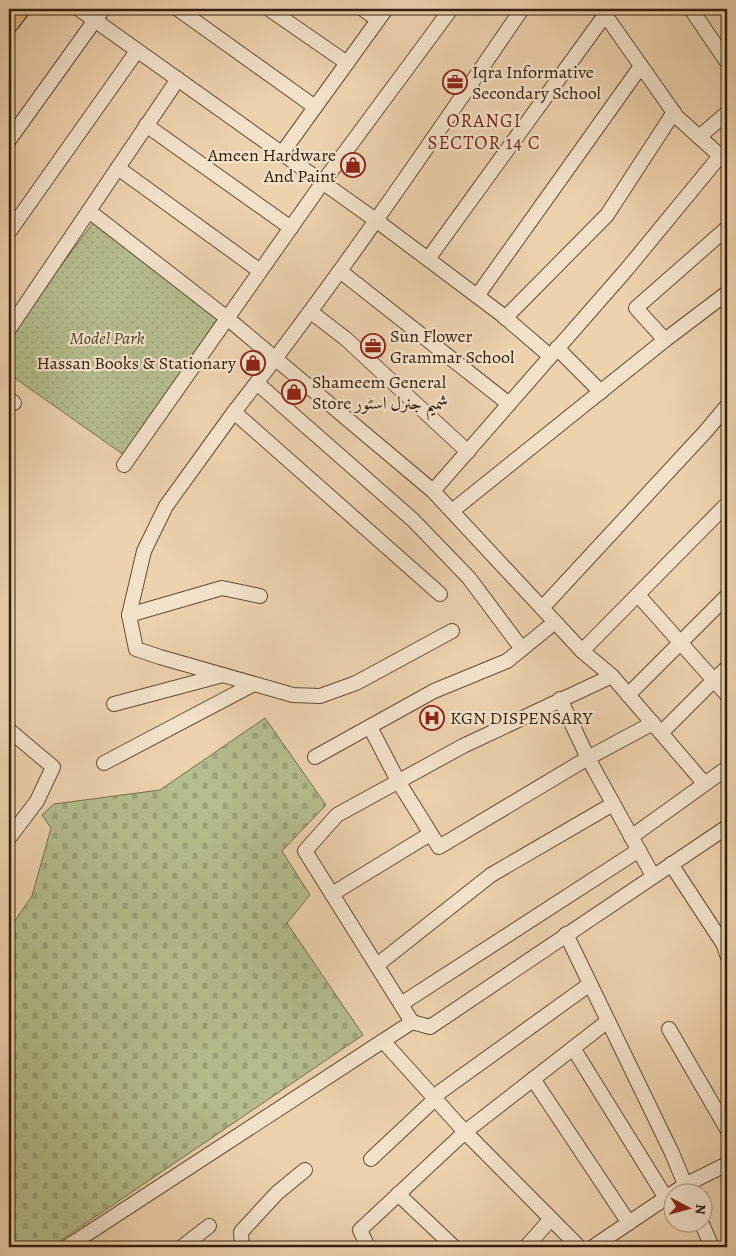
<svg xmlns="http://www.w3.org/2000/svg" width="736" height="1256" viewBox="0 0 736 1256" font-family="Alegreya,Amiri,serif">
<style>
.cemetery{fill:url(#cemetery-stones);stroke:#766e4c}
.park{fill:url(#park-dots);stroke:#766e4c}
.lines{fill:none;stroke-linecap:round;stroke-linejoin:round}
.minor-casing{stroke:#644b34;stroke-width:16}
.primary-casing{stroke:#371e0c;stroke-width:24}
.minor{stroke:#f3e2ca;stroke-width:14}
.primary{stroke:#e6b977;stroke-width:22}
.labels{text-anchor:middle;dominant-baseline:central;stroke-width:4.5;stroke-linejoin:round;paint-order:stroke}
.poi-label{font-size:18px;fill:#371e0c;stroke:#f3e2ca;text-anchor:start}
.park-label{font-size:18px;font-style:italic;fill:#56462c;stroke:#f3e2ca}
.neighbourhood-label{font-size:19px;letter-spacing:1px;fill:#7a1f14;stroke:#f3e2ca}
</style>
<defs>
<pattern id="cemetery-stones" width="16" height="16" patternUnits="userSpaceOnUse" patternTransform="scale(1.25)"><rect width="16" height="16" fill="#b4bd8d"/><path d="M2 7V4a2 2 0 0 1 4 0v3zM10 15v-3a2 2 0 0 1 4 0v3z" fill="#9ba278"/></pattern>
<pattern id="park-dots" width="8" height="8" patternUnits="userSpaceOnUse" patternTransform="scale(1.25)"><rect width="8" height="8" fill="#b4bd8d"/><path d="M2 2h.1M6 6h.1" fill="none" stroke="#9ba278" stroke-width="1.8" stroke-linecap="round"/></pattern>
</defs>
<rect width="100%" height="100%" fill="#edd2ae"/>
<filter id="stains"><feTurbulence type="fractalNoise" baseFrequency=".004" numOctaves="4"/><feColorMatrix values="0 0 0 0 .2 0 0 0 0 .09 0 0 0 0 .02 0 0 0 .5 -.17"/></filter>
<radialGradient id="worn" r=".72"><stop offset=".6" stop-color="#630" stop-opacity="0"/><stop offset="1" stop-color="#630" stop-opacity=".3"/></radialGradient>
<!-- cemetery -->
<polygon class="cemetery" points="265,718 326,805 282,851 310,895 287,923 363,1035 51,1247 9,1247 9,929 32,896 51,828 42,815 54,804 160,790"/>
<!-- park -->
<polygon class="park" points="96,219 222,312 124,455 9,374 9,335"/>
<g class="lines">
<defs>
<g id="minor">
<polyline points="79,9 377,221 501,314 550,356"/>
<polyline points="178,9 315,107"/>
<polyline points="269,9 347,63"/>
<polyline points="363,9 378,20"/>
<polyline points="601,9 677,117 727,162"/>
<polyline points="691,9 727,62"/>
<polyline points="146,125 291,228"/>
<polyline points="699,137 727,113"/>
<polyline points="9,140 103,9"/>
<polyline points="282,153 386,9"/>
<polyline points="118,168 260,271"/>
<polyline points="89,211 227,318 433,491 582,651 612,676 704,783"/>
<polyline points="9,232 137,51"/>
<polyline points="428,259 605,15"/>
<polyline points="340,271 509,404"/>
<polyline points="477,296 641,66"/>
<polyline points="311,312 346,339 468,452"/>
<polyline points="505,318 607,215 674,112"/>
<polyline points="9,329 178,79"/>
<polyline points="665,340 636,308 727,228"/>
<polyline points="557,348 601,392"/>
<polyline points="257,383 413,520 469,578 522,649"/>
<polyline points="9,399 14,403"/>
<polyline points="234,412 166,506 144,551 129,615 136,649 160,657 293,695 320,696 356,683 452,631"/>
<polyline points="124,465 323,182 451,9"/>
<polyline points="433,491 627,269 720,156"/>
<polyline points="452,511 665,340 727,293"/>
<path d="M440 594 234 412C336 282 429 145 522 9"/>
<polyline points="638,595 727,695"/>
<polyline points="542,608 706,431 727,406"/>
<polyline points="129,615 222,588 260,596"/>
<polyline points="582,651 727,504"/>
<polyline points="612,676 463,746 337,815 305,851 412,1022 430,1027 727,827"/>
<polyline points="628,695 727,596"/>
<polyline points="560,699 588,758 653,876"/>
<polyline points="114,704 223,675"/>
<polyline points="370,727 398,781 439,847 588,758 653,723"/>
<polyline points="9,730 53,767 37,801 9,838"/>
<polyline points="661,733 714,680 727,668"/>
<polyline points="315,757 434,691 507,661 555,622"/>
<polyline points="104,763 254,684"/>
<polyline points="631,837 727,768"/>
<polyline points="671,864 724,945 727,955"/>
<polyline points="332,894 430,834"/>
<polyline points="566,934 672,1153 689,1194"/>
<polyline points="377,965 491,875 613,804"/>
<polyline points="401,1004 639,850"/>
<polyline points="669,1029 727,1129"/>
<polyline points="383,1041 465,1132 579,1247"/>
<polyline points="573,1048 666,1198"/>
<polyline points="533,1079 629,1223"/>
<polyline points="371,1159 435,1099 440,1092 590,984"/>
<polyline points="398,1194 454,1247"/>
<polyline points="702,1224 712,1247"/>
<polyline points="67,1247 412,1022"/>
<polyline points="182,1247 209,1226"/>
<polyline points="242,1247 241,1232 277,1193 305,1170"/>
<polyline points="368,1247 360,1230 465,1132 608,1021"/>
<polyline points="526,1247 551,1219"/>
<polyline points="593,1247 685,1185 727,1164"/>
</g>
<polyline id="primary" points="9,21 18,9"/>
</defs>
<!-- minor casing -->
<use href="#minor" class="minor-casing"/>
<!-- primary casing -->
<use href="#primary" class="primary-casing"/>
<!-- minor -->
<use href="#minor" class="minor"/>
<!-- primary -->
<use href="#primary" class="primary"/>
</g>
<!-- icons -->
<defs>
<symbol id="office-ring" viewBox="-11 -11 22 22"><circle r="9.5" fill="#f3e2ca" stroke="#8f2418" stroke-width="1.5"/><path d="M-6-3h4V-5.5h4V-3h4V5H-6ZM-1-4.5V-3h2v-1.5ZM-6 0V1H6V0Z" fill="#8f2418"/></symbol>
<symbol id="shop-ring" viewBox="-11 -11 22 22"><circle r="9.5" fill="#f3e2ca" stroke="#8f2418" stroke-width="1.5"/><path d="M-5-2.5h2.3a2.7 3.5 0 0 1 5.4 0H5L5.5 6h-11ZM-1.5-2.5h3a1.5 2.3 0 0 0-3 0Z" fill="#8f2418"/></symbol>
<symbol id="hospital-ring" viewBox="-11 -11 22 22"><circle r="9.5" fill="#f3e2ca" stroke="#8f2418" stroke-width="1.5"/><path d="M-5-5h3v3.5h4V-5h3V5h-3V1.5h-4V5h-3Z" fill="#8f2418"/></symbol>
</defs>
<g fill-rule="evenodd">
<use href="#office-ring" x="441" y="68" width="28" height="28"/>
<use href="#shop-ring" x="339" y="151" width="28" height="28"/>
<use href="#office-ring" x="359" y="332" width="28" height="28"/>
<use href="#shop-ring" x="239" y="349" width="28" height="28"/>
<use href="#shop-ring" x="280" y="378" width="28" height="28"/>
<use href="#hospital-ring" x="418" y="704" width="28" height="28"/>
</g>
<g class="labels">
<!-- poi labels -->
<g class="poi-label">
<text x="472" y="72">Iqra Informative<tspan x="472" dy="21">Secondary School</tspan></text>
<text x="336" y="155" text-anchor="end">Ameen Hardware<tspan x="336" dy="21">And Paint</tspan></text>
<text x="390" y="336">Sun Flower<tspan x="390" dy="21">Grammar School</tspan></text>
<text x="236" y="363" text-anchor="end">Hassan Books &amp; Stationary</text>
<text x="312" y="382">Shameem General<tspan x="312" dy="21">Store شمیم جنرل اسٹور</tspan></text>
<text x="450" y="718">KGN DISPENSARY</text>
</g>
<!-- park labels -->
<g class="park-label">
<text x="107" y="338">Model Park</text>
</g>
<!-- neighbourhood labels -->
<g class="neighbourhood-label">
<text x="484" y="121">ORANGI<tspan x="484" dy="22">SECTOR 14 C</tspan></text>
</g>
</g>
<!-- margin -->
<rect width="736" height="1256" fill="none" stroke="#edd2ae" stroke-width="30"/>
<rect x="10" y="10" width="716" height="1236" fill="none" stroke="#371e0c" stroke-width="2.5"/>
<rect x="15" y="15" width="706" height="1226" fill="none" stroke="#371e0c"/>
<!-- north arrow -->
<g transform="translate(688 1208) rotate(96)"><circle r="24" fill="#f3e2ca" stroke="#a8947e"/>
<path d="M0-4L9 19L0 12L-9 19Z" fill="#8f2418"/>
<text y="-8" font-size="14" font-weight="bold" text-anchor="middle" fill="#371e0c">N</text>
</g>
<rect width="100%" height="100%" filter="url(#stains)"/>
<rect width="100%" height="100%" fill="url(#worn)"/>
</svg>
